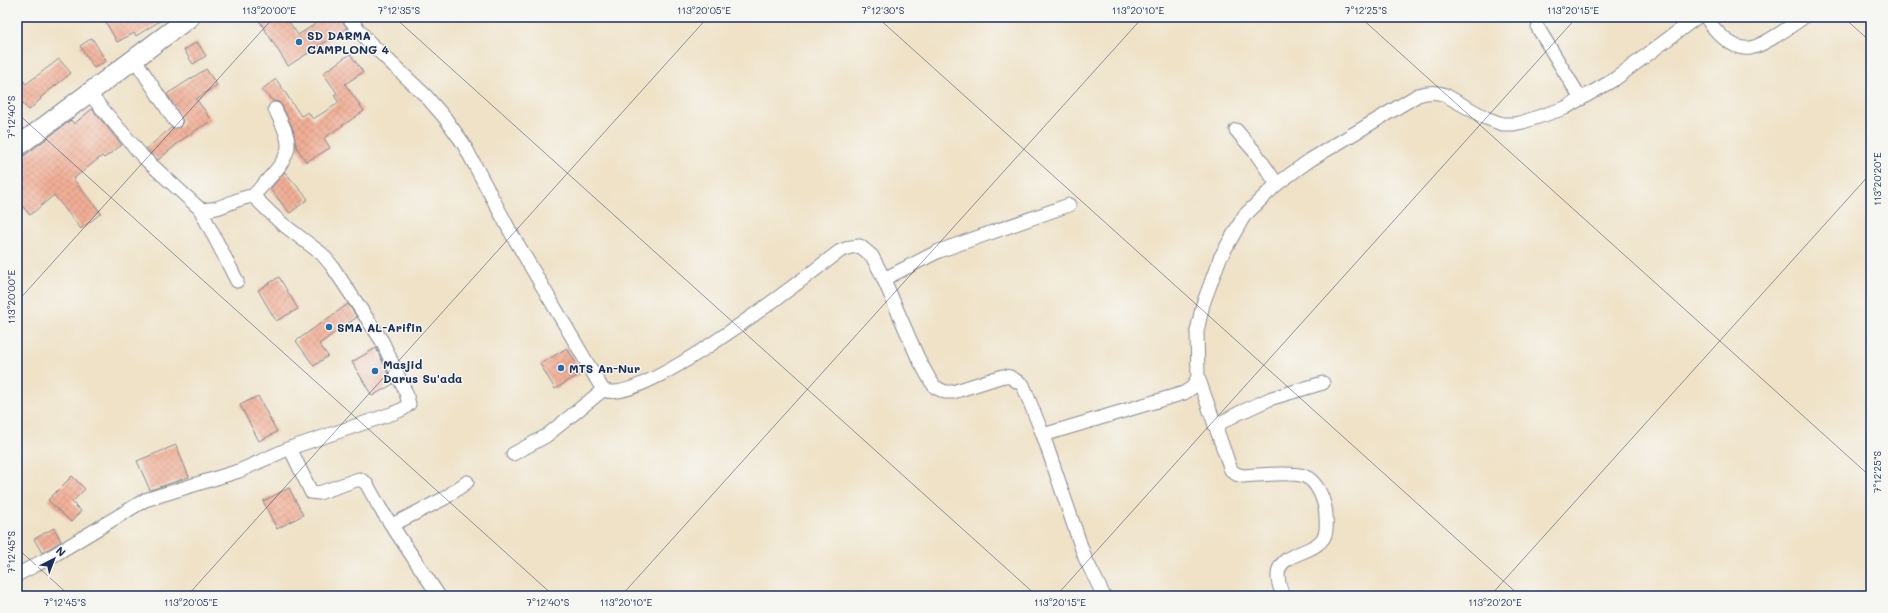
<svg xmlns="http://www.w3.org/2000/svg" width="1888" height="613" viewBox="0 0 1888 613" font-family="Mali,sans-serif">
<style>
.building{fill:url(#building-cross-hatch)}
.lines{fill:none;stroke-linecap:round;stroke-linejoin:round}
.street-casing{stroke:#858892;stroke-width:15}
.secondary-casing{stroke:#858892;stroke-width:21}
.street{stroke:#fff;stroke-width:13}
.secondary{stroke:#fff;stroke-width:19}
.ticks{fill:none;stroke:#1b2f5e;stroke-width:1;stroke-opacity:0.45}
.poi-dot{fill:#1f6fb2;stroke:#f6f6f2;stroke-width:1.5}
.labels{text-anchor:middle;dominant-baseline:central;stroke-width:3;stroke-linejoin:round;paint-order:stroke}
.poi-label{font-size:12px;font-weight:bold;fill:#1b2f5e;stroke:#f6f6f2;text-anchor:start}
.neatline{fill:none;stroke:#1b2f5e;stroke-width:1.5}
.ticks-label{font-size:10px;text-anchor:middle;fill:#1b2f5e}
</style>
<defs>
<pattern id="building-cross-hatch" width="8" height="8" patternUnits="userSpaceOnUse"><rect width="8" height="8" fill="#f1ae95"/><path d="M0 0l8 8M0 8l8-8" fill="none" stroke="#ce9683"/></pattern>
</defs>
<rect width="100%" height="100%" fill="#f6f6f2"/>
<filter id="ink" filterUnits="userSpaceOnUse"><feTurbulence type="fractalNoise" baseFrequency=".025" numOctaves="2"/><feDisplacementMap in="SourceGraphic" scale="8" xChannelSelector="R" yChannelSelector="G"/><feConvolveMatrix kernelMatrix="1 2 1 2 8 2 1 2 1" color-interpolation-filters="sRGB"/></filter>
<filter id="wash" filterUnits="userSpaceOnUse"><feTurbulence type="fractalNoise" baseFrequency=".012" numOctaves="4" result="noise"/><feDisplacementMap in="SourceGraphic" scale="16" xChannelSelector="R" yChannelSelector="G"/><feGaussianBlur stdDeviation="0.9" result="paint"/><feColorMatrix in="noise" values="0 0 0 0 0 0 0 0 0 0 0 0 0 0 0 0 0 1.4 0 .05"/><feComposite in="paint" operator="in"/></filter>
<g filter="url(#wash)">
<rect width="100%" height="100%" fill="#efe2c7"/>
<g id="blocks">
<!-- building -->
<g class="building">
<polygon points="103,17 166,17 136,36 134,33 117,42"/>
<polygon points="257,17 286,17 298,35 326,17 340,17 347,28 288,66"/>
<polygon points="92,38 106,61 94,68 80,46"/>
<polygon points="197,42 206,56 193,64 184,50"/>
<polygon points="350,54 363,72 345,84 364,111 324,138 330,148 306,162 296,146 293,129 282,106 279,102 273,101 261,90 276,79 301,116 308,112 313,119 339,103 334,95 337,93 323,73"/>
<polygon points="59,59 71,73 40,98 41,99 29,110 17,98 17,74 26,84"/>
<polygon points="206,69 217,85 196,99 212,120 183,139 158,160 146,149 171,128 180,127 183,121 167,94"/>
<polygon points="92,109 122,145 104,158 102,156 73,179 101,213 81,229 54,195 30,215 17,200 17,158 24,156 71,120 74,124"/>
<polygon points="285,172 308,199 290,213 270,189"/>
<polygon points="279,277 298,309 276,321 258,290"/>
<polygon points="348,304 357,317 319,344 328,356 314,366 296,341"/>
<polygon points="376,348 393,384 372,396 352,362"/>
<polygon points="567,348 582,373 555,389 540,364"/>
<polygon points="258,396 277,432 259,441 240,405"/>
<polygon points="176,445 189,477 150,490 137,461"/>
<polygon points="72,476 85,489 72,502 81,511 71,522 48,500"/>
<polygon points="289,488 303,515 277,529 263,501"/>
<polygon points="54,528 61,541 42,553 34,539"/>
</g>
</g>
</g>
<g filter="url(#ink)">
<use href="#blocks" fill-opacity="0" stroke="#858892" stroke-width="1"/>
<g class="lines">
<defs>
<g id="street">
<path d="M348 17 368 41 426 96 445 118 463 143 510 231 603 390C640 408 805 277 840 251L851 247 860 246 872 256 881 273 918 358 930 380 935 387 945 392H953L1003 376 1010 377 1023 385 1043 435 1085 558 1104 596"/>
<path d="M1706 17C1714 30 1732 51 1750 48 1764 46 1792 25 1804 17"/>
<polyline points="1538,28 1581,99"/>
<polyline points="134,58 175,121"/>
<polyline points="1236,130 1255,152 1277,184"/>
<path d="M253 196C263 184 289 161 288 145 288 133 280 120 275 109"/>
<polyline points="200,209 237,281"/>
<polyline points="884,279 939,251 1069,205"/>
<path d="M1198 377 1231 470 1236 474 1243 476C1255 475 1295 472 1304 476 1318 481 1325 502 1326 515 1326 524 1328 534 1321 541 1311 553 1285 553 1279 569 1276 578 1280 588 1283 596"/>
<polyline points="1215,426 1239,413 1272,398 1323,383"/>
<path d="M1043 435 1184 393 1193 387 1198 377 1197 331 1203 304 1220 258 1244 216 1277 184 1310 160 1418 95C1428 92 1436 91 1445 95L1486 118 1502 124H1514L1523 122 1565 108 1615 79 1697 17"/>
<polyline points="290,448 311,492 319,493 359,479 366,483 380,508 439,596"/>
<polyline points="513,454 546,436 603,390"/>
<polyline points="392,525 445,498 467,482"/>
<path d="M17 575 54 555 145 500 239 471 290 448 394 413 403 409 409 404 406 393 382 341 332 266 322 254 280 222 253 196C233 198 221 212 200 209L143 157 88 92"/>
</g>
<polyline id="secondary" points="17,147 190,17"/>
</defs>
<!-- street casing -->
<use href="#street" class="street-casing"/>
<!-- secondary casing -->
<use href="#secondary" class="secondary-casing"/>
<!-- street -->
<use href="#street" class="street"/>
<!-- secondary -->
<use href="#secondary" class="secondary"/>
</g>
</g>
<!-- ticks -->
<path class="ticks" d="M394 17 1037 596M877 17 1520 596M1360 17 1871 477M1843 17 1871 42M17 113 554 596M17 302 274 17M17 548 70 596M187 596 708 17M621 596 1143 17M1056 596 1577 17M1490 596 1871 173"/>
<!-- markers -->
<g class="poi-dot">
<circle cx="299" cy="42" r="4"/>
<circle cx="329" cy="327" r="4"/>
<circle cx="561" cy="368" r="4"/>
<circle cx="375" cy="371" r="4"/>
</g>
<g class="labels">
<!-- poi labels -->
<g class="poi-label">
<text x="307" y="35">SD DARMA<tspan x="307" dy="14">CAMPLONG 4</tspan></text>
<text x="337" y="327">SMA AL-Arifin</text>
<text x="383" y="364">Masjid<tspan x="383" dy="14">Darus Su'ada</tspan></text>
<text x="569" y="368">MTS An-Nur</text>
</g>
</g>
<!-- margin -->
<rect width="1888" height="613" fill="none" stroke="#f6f6f2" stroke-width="44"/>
<!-- north arrow -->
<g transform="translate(54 559) rotate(42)" stroke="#f6f6f2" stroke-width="3" paint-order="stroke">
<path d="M0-3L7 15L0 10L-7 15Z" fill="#1b2f5e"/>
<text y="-6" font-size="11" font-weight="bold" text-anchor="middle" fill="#1b2f5e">N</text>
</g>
<rect x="22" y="22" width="1844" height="569" class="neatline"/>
<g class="ticks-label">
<text x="269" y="14">113°20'00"E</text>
<text x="399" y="14">7°12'35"S</text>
<text x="704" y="14">113°20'05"E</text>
<text x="883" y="14">7°12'30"S</text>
<text x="1138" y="14">113°20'10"E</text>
<text x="1366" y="14">7°12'25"S</text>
<text x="1573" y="14">113°20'15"E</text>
<text transform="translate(11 117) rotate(-90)" y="4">7°12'40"S</text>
<text transform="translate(1877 179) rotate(-90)" y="4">113°20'20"E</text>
<text transform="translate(11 297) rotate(-90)" y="4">113°20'00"E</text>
<text transform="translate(1877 472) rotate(-90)" y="4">7°12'25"S</text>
<text transform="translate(11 552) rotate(-90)" y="4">7°12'45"S</text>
<text x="65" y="606">7°12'45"S</text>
<text x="191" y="606">113°20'05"E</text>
<text x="548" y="606">7°12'40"S</text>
<text x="626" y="606">113°20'10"E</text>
<text x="1060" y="606">113°20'15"E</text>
<text x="1495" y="606">113°20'20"E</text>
</g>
</svg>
